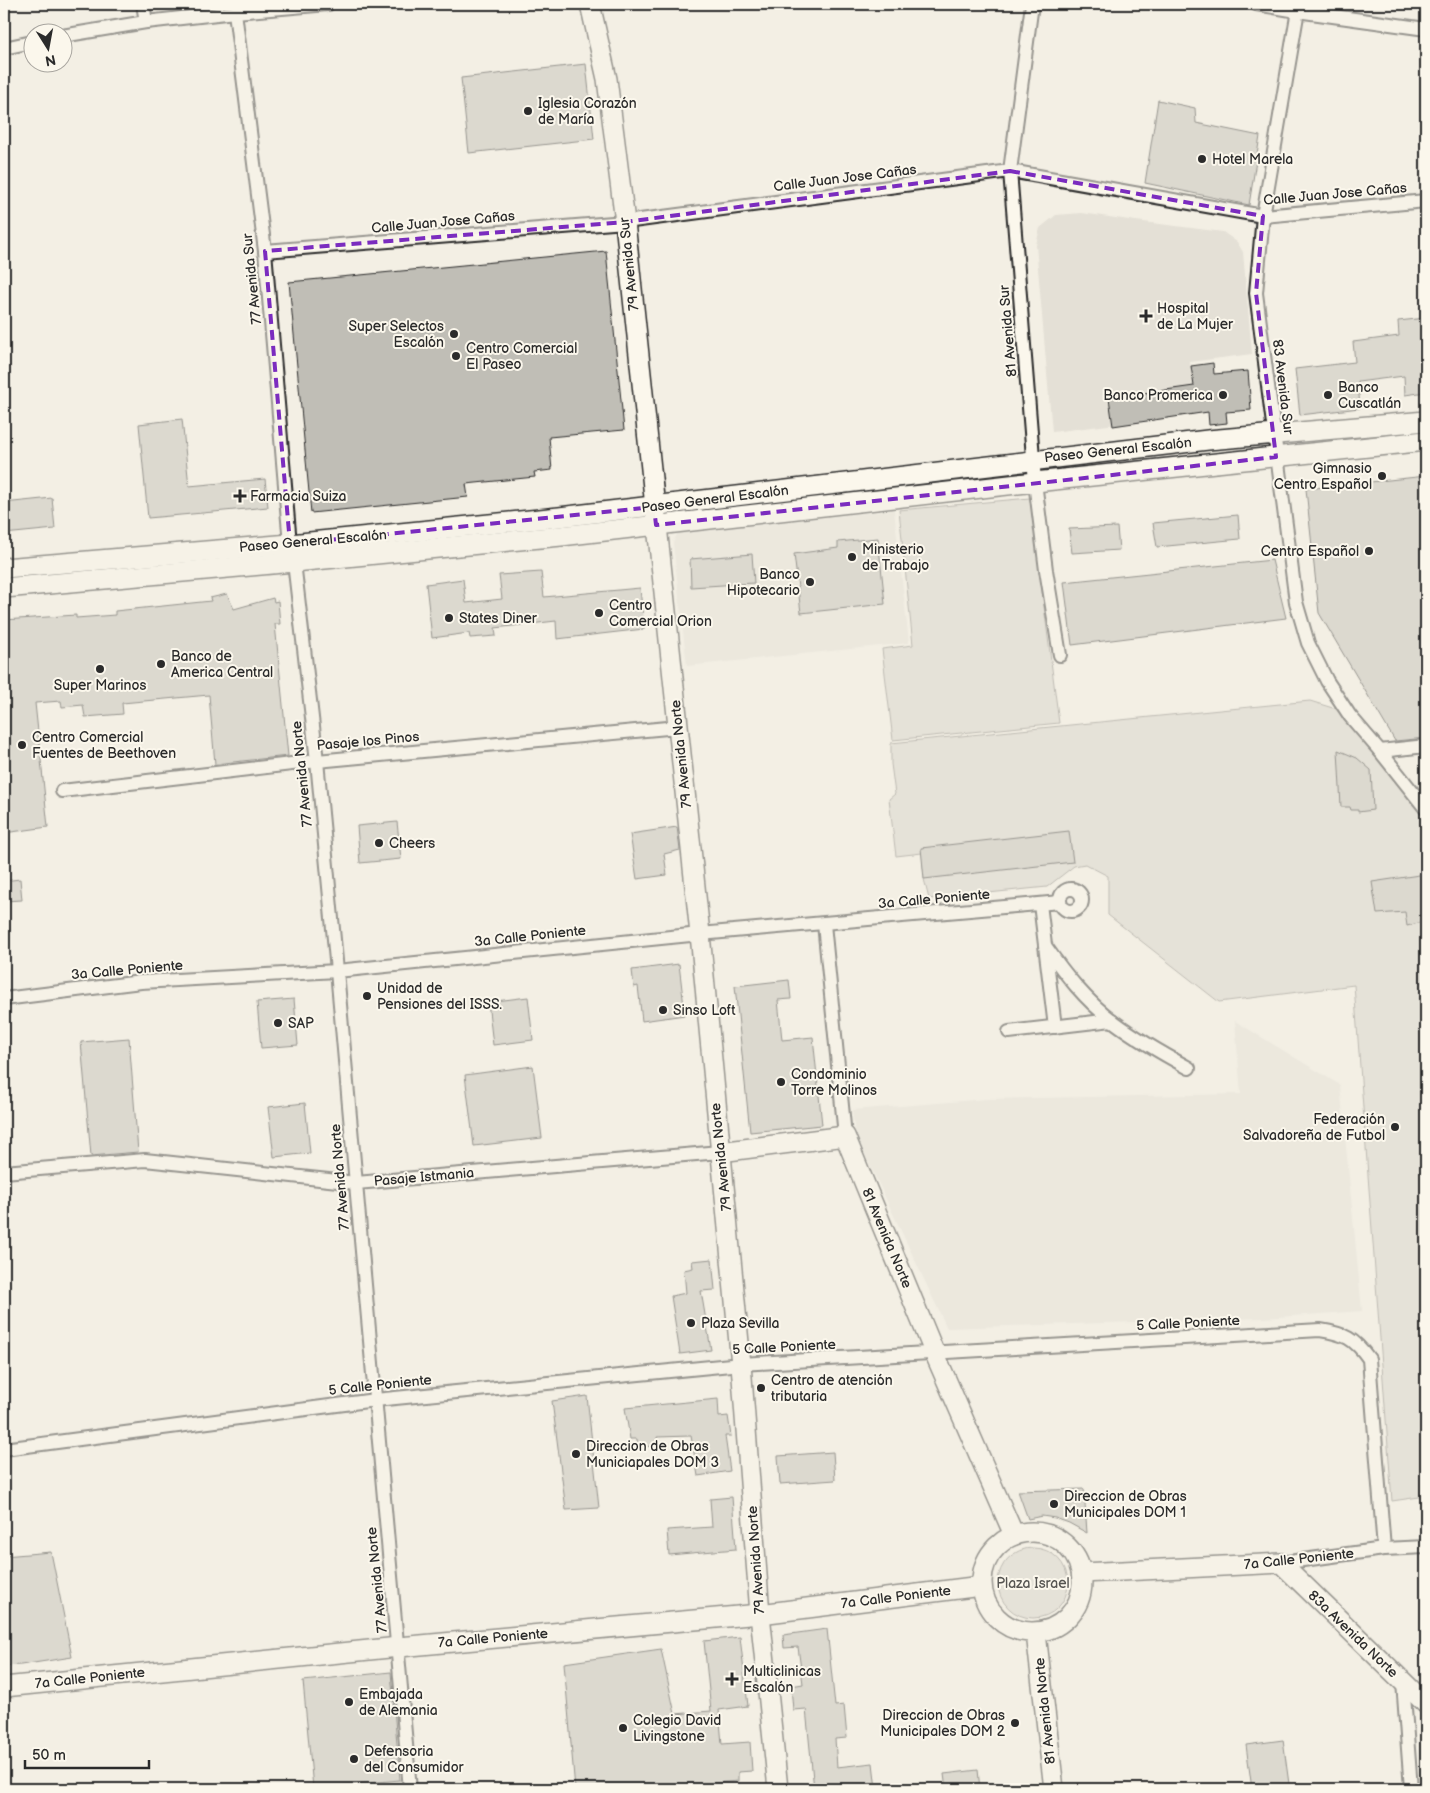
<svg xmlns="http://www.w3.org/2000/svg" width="1430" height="1793" viewBox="0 0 1430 1793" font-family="'Balsamiq Sans',sans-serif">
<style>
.built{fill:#e4e0d6}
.green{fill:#d5d2c9;stroke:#807e7a}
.building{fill:#c0beb6;stroke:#2b2b2b}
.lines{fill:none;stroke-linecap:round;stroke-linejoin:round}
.street-casing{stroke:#2b2b2b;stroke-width:16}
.secondary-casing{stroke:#2b2b2b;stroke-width:22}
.street{stroke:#fbf7ec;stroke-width:12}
.secondary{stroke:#fbf7ec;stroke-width:19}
.marked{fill:none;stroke:#7b2cbf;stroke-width:4;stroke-dasharray:10 6;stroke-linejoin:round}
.poi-dot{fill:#2b2b2b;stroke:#fbf7ec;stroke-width:2}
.labels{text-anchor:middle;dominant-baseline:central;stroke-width:4;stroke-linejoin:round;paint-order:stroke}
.poi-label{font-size:14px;fill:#2b2b2b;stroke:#fbf7ec;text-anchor:start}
.street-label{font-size:14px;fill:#2b2b2b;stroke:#fbf7ec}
.park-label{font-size:14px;fill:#565552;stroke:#fbf7ec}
</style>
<rect width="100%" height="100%" fill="#f3efe4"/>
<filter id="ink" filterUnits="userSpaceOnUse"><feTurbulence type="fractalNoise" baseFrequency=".02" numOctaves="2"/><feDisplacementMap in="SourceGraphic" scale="10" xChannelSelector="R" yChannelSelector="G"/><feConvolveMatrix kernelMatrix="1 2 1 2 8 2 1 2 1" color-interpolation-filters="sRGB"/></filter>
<g filter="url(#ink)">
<!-- built -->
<g class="built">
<polygon points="1082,213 1136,221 1223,232 1237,242 1243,252 1252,354 1190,362 1197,414 1052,432 1036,245 1040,228 1056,215"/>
<polygon points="894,510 909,643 687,666 673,543 677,534 681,532"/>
<polygon points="1235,1021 1340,1085 1362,1311 1263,1318 947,1328 860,1144 854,1127 852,1110 987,1099 1241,1094"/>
</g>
<!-- green -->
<g class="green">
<polygon points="1030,498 1059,723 893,740 882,649 913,645 899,510"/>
<polygon points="1310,701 1336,709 1377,756 1426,819 1426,1496 1392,1501 1354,985 1219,1002 1108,915 1108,876 1085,864 1074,866 1047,887 929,899 924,879 922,853 896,856 889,799 895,794 891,764 891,743"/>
<circle cx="1033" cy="1583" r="35"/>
<polygon points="1421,1728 1426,1732 1426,1782 1423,1782"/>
</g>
<!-- building -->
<g class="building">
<polygon points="586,64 594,139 469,153 461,78"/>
<polygon points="1158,100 1195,108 1196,123 1260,136 1249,205 1145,183"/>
<polygon points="606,251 624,430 549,437 552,470 534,472 535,477 466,484 468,497 311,513 289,282"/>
<polygon points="1426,318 1426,392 1405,395 1404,376 1358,382 1360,408 1300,415 1295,369 1355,362 1353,342 1399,336 1398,321"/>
<polygon points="1213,363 1214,374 1248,371 1251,410 1226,412 1227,423 1209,425 1208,412 1113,426 1109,398 1194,386 1191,366"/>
<polygon points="182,419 189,486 265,479 268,507 148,518 139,424"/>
<polygon points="1426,476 1426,738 1395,741 1319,613 1306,489"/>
<polygon points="52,498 55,529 4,534 4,503"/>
<polygon points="1238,515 1240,539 1157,547 1153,523"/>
<polygon points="1117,527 1119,550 1072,553 1069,529"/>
<polygon points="878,538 885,604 801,613 794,554 838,548 838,542"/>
<polygon points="752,554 754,583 691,587 690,559"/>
<polygon points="1272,560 1286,618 1072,645 1064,582"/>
<polygon points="541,572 544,597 640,588 644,629 557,639 556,621 495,628 496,636 470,638 469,633 432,638 426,584 463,579 466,603 502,599 499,575"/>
<polygon points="227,594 234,609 273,598 274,602 278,601 280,624 275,624 288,756 215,764 209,695 122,703 123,714 85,717 83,705 62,707 61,701 35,703 48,827 4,833 4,620 76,615 76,618 115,615 115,611 211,601 210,598"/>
<polygon points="1338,750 1357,758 1371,770 1373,810 1358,812 1358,810 1351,810 1350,807 1341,807"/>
<polygon points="397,822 401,859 360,863 357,826"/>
<polygon points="677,827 680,850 664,854 667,875 637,879 630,834"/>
<polygon points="1069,831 1073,862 924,879 921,848"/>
<polygon points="1426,874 1426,921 1407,926 1405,912 1377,914 1372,882"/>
<polygon points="20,879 22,900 4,901 4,881"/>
<polygon points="679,964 685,1015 642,1021 638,986 634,987 632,970"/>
<polygon points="789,980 791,999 778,1000 782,1040 813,1037 822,1125 750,1132 735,986"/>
<polygon points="528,997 533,1040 493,1045 488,1002"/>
<polygon points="294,999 298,1045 261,1048 257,1002"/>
<polygon points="129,1038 138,1152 91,1156 81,1042"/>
<polygon points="533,1066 542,1138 474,1146 465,1075"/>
<polygon points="305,1103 310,1153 274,1157 268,1107"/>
<polygon points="712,1259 715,1290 701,1291 711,1350 680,1354 671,1296 686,1293 684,1270 693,1268 692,1261"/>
<polygon points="587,1396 599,1508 566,1510 552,1401"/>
<polygon points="718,1399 719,1417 728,1416 731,1436 725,1436 730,1471 698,1476 691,1436 657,1437 658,1446 638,1447 637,1439 630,1439 625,1408"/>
<polygon points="833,1452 835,1480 780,1484 778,1456"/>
<polygon points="1084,1489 1087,1533 1069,1523 1055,1518 1042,1516 1028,1519 1018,1491"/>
<polygon points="732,1497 736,1549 669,1555 667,1530 712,1527 710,1499"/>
<polygon points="51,1552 72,1657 21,1665 4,1666 4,1556"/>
<polygon points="827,1629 835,1706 844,1705 847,1738 835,1739 837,1767 873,1763 876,1789 814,1789 806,1709 793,1710 791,1686 803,1684 798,1647 784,1648 783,1635"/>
<polygon points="740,1637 748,1706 719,1710 722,1744 750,1742 752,1771 738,1772 738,1781 645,1789 575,1789 564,1663 661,1649 675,1714 711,1711 704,1641"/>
<polygon points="391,1672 400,1780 313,1788 303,1681"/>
<polygon points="1283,1740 1289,1784 1252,1789 1246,1745"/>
<polygon points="978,1770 980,1789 946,1789 944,1774"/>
</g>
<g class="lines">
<defs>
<g id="street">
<polyline points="143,4 146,22 235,12 328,4"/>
<polyline points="1032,4 1010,171 1035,482 1046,570 1060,655"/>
<polyline points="1256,4 1297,11 1426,29"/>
<polyline points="1299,4 1263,216 1256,293 1296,602 1308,643 1327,681 1350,716 1380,751 1426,809"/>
<polyline points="235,12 265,251 290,544"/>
<polyline points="62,36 146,22"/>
<polyline points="4,48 32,42"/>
<polyline points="265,251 625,222 1010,171 1263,216 1426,201"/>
<polyline points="294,562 317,761 337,971 410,1789"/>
<polyline points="1380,751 1426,746"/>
<polyline points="62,791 317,761 678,727"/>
<circle cx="1071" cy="900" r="11"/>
<polyline points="1040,904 1055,1027"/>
<polyline points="824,924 845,1136"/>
<path d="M1046 947C1065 974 1086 1001 1113 1021 1137 1039 1163 1054 1189 1068"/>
<polyline points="4,999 141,982 337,971 700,934 1060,902"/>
<polyline points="1009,1032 1112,1020"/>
<polyline points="4,1172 145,1160 356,1183 720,1152"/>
<path d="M4 1449 375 1400 741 1364 1320 1330C1345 1334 1354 1338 1369 1359L1384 1549"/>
<polyline points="1281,1563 1384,1549 1426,1547"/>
<polyline points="1403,1682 1411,1789"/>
</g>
<g id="secondary">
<polyline points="590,4 607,79 625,222 700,934 741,1364 760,1614 778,1789"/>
<polyline points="4,568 290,544 559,517 1208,440 1426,421"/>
<polyline points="4,588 294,562 561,536 1035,482 1426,441"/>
<polyline points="720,1152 845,1136 935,1354 1014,1535"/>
<circle cx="1032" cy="1582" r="50"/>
<polyline points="1082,1573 1281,1563 1426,1704"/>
<polyline points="1036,1633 1054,1789"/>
<polyline points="4,1687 399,1647 760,1614 981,1586"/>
</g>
</defs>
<!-- street casing -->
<use href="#street" class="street-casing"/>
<!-- secondary casing -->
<use href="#secondary" class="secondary-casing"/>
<!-- street -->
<use href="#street" class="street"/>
<!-- secondary -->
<use href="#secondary" class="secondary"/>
</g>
</g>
<!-- marked area -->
<path d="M0 0H1430V1793H0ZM1010 171 1263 216 1256 293 1276 457 656 525 654 507 290 544 265 251 625 222Z" fill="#f3efe4" fill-opacity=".55" fill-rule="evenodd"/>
<path class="marked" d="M1010 171 1263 216 1256 293 1276 457 656 525 654 507 290 544 265 251 625 222Z"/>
<!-- markers -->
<g class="poi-dot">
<circle cx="528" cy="111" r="5"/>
<circle cx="1202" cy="159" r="5"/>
<path d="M1143.5 308.5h5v5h5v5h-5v5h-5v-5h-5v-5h5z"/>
<circle cx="454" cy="334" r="5"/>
<circle cx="456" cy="356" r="5"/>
<circle cx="1223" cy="395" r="5"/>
<circle cx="1328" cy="395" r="5"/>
<circle cx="1382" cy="476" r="5"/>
<path d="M237.5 488.5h5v5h5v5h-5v5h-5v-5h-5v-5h5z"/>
<circle cx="1369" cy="551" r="5"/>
<circle cx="852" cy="557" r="5"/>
<circle cx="810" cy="582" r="5"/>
<circle cx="599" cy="613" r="5"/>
<circle cx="449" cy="618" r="5"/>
<circle cx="161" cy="664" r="5"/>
<circle cx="100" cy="669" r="5"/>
<circle cx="22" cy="745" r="5"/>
<circle cx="379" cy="843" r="5"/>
<circle cx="367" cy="996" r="5"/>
<circle cx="663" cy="1010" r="5"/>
<circle cx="278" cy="1023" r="5"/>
<circle cx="781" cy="1082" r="5"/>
<circle cx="1395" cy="1127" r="5"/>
<circle cx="691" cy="1323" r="5"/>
<circle cx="761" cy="1388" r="5"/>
<circle cx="576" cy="1454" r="5"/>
<circle cx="1054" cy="1504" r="5"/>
<path d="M729.5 1671.5h5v5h5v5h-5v5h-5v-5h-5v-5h5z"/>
<circle cx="349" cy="1702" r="5"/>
<circle cx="1015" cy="1723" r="5"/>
<circle cx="623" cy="1728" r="5"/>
<circle cx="354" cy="1759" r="5"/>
</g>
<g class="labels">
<!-- poi labels -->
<g class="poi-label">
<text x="538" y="103">Iglesia Corazón<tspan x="538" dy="16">de María</tspan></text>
<text x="1212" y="159">Hotel Marela</text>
<text x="1157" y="308">Hospital<tspan x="1157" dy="16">de La Mujer</tspan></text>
<text x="444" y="326" text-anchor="end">Super Selectos<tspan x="444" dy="16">Escalón</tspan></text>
<text x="466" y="348">Centro Comercial<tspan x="466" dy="16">El Paseo</tspan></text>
<text x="1338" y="387">Banco<tspan x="1338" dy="16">Cuscatlán</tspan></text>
<text x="1213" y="395" text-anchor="end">Banco Promerica</text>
<text x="1372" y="468" text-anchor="end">Gimnasio<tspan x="1372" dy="16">Centro Español</tspan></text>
<text x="250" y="496">Farmacia Suiza</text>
<text x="862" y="549">Ministerio<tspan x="862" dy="16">de Trabajo</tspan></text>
<text x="1359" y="551" text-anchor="end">Centro Español</text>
<text x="800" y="574" text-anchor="end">Banco<tspan x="800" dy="16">Hipotecario</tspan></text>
<text x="609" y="605">Centro<tspan x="609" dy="16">Comercial Orion</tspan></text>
<text x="459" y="618">States Diner</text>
<text x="171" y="656">Banco de<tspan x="171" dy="16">America Central</tspan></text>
<text x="100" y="685" text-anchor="middle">Super Marinos</text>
<text x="32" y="737">Centro Comercial<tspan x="32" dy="16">Fuentes de Beethoven</tspan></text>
<text x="389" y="843">Cheers</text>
<text x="377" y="988">Unidad de<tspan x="377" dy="16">Pensiones del ISSS.</tspan></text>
<text x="673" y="1010">Sinso Loft</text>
<text x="288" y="1023">SAP</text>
<text x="791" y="1074">Condominio<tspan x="791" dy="16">Torre Molinos</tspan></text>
<text x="1385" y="1119" text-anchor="end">Federación<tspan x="1385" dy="16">Salvadoreña de Futbol</tspan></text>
<text x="701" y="1323">Plaza Sevilla</text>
<text x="771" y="1380">Centro de atención<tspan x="771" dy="16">tributaria</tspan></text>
<text x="586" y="1446">Direccion de Obras<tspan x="586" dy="16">Municiapales DOM 3</tspan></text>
<text x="1064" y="1496">Direccion de Obras<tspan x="1064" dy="16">Municipales DOM 1</tspan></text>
<text x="743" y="1671">Multiclinicas<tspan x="743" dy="16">Escalón</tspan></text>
<text x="359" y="1694">Embajada<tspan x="359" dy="16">de Alemania</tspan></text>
<text x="1005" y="1715" text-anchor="end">Direccion de Obras<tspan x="1005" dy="16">Municipales DOM 2</tspan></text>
<text x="633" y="1720">Colegio David<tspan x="633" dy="16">Livingstone</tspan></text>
<text x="364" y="1751">Defensoria<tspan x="364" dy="16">del Consumidor</tspan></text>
</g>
<!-- street labels -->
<g class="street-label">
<text transform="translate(845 178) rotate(-7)">Calle Juan Jose Cañas</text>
<text transform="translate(1335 194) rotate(-5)">Calle Juan Jose Cañas</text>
<text transform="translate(443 222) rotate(-5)">Calle Juan Jose Cañas</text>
<text transform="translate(629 264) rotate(-96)">79 Avenida Sur</text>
<text transform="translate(252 279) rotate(-96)">77 Avenida Sur</text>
<text transform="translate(1008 331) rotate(-95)">81 Avenida Sur</text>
<text transform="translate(1283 387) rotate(83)">83 Avenida Sur</text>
<text transform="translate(1118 450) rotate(-6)">Paseo General Escalón</text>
<text transform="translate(715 499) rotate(-7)">Paseo General Escalón</text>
<text transform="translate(313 541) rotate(-5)">Paseo General Escalón</text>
<text transform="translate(368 741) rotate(-5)">Pasaje los Pinos</text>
<text transform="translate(681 754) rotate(-96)">79 Avenida Norte</text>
<text transform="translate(302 774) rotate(-96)">77 Avenida Norte</text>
<text transform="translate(934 899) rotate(-5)">3a Calle Poniente</text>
<text transform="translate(530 936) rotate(-6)">3a Calle Poniente</text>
<text transform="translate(127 970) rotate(-5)">3a Calle Poniente</text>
<text transform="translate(721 1157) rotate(-96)">79 Avenida Norte</text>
<text transform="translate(340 1177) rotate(-95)">77 Avenida Norte</text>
<text transform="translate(424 1177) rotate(-5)">Pasaje Istmania</text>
<text transform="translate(887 1238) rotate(67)">81 Avenida Norte</text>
<text transform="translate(1188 1323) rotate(-3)">5 Calle Poniente</text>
<text transform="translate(784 1347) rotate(-3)">5 Calle Poniente</text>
<text transform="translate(380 1385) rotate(-6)">5 Calle Poniente</text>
<text transform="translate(1299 1559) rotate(-6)">7a Calle Poniente</text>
<text transform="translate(756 1560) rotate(-94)">79 Avenida Norte</text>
<text transform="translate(377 1580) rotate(-96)">77 Avenida Norte</text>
<text transform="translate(896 1597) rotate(-7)">7a Calle Poniente</text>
<text transform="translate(1353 1634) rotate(44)">83a Avenida Norte</text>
<text transform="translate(493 1638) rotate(-5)">7a Calle Poniente</text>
<text transform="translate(90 1678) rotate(-6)">7a Calle Poniente</text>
<text transform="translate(1045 1711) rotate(-96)">81 Avenida Norte</text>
</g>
<!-- park labels -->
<g class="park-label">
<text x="1033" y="1583">Plaza Israel</text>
</g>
</g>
<!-- margin -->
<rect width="1430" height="1793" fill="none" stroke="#fbf7ec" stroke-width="20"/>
<rect x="10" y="10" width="1410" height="1773" fill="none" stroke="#2b2b2b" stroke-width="2" filter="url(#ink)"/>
<!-- north arrow -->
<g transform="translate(48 48) rotate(169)"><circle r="24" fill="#fbf7ec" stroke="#a8a59f"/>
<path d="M0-4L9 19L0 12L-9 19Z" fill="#2b2b2b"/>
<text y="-8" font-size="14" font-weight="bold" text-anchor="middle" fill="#2b2b2b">N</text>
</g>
<!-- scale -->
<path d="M25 1760v8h124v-8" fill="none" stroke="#2b2b2b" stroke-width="2.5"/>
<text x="32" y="1760" font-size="15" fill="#2b2b2b" stroke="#fbf7ec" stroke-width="4" paint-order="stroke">50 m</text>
</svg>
